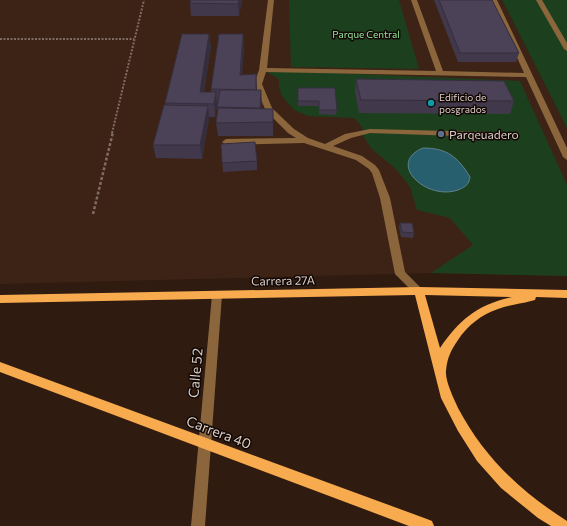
<svg xmlns="http://www.w3.org/2000/svg" width="567" height="526" viewBox="0 0 567 526" font-family="Commissioner,sans-serif">
<style>
.built{fill:#3d2315}
.green{fill:#1c401e}
.water{fill:#285f6e;stroke:#5e8089}
.lines{fill:none;stroke-linecap:round;stroke-linejoin:round}
.path-far1{stroke:#7f6d64;stroke-width:2;stroke-dasharray:2 1.5;stroke-linecap:butt}
.path{stroke:#7f6d64;stroke-width:2.5;stroke-dasharray:3 2;stroke-linecap:butt}
.minor{fill:#8b663d;fill-rule:evenodd}
.major{fill:#f7aa4e;fill-rule:evenodd}
.wall{fill:#41394b}
.shaded-wall{fill:#352e3d}
.building{fill:#4c4257;stroke:#352e3d}
.culture-dot{fill:#0f9aa8;stroke:#110805;stroke-width:1.5}
.service-dot{fill:#5c6f8a;stroke:#110805;stroke-width:1.5}
.labels{text-anchor:middle;dominant-baseline:central;stroke-width:3;stroke-linejoin:round;paint-order:stroke}
.far-park-label{font-size:10px;fill:#96e899;stroke:#110805}
.far-poi-label{font-size:10px;fill:#dccec7;stroke:#110805;text-anchor:start}
.poi-label{font-size:12px;fill:#dccec7;stroke:#110805;text-anchor:start}
.street-label{font-size:12px;fill:#dccec7;stroke:#110805}
.near-street-label{font-size:14px;fill:#dccec7;stroke:#110805}
</style>
<rect width="100%" height="100%" fill="#301b11"/>
<!-- built -->
<polygon class="built" points="0,0 502,0 567,128 567,276 431,273 0,284"/>
<!-- green -->
<g class="green">
<polygon points="289,0 399,0 419,69 291,67"/>
<polygon points="502,0 567,0 567,128"/>
<polygon points="263,70 520,81 567,185 567,276 431,273 473,245 450,218 417,210 410,187 396,169 371,148 364,137 362,127 354,118 308,116 294,110 282,96 279,88 279,79"/>
</g>
<!-- water -->
<path class="water" d="M423 148C447 148 458 157 470 177 469 185 465 187 458 190 426 201 386 163 423 148Z"/>
<g class="lines">
<!-- path-far1 -->
<g class="path-far1">
<polyline points="0,39 134,39"/>
<polyline points="112,133 144,0"/>
</g>
<!-- path -->
<polyline class="path" points="93,214 113,132"/>
<!-- minor -->
<g class="minor">
<polygon points="268,0 274,0 267,68 436,71 411,0 417,0 443,71 524,73 491,0 497,0 567,148 567,160 563,157 526,77 266,72 262,84 272,108 294,129 308,138 325,144 345,134 370,129 490,132 491,134 487,137 370,133 351,138 333,146 362,156 375,165 379,170 390,198 405,272 424,291 423,294 415,294 395,274 380,198 372,173 369,169 356,160 304,143 226,145 222,142 226,139 296,138 288,133 266,111 254,84 259,70"/>
<polygon points="536,0 542,0 567,43 567,51 564,49"/>
<polygon points="217,291 221,292 222,295 205,526 191,526 212,295 213,292"/>
</g>
<!-- major -->
<g class="major">
<path d="M419 287 567 290V298L536 297 535 300 531 301C520 304 509 305 498 309 482 314 467 326 458 340 451 350 447 358 446 371 445 381 454 399 458 408 484 457 520 491 567 521V526H551L538 518 501 488 477 461 458 431 441 398 415 295 0 303V295ZM425 295 512 297C477 305 460 319 440 348Z"/>
<polygon points="0,362 427,519 432,521 434,526 409,526 0,372"/>
</g>
</g>
<!-- wall -->
<g class="wall">
<polygon points="191,0 242,0 239,16 191,16 190,3"/>
<polygon points="434,0 492,0 519,53 516,62 458,62"/>
<polygon points="209,34 211,47 204,92 211,92 211,89 243,34 244,46 242,75 257,87 257,90 261,90 261,109 273,109 273,136 218,136 216,123 218,111 217,107 218,102 217,102 217,105 215,117 209,117 209,119 202,159 156,158 153,145 166,105 165,103"/>
<polygon points="356,79 514,101 510,114 359,113 355,92"/>
<polygon points="298,88 337,110 336,115 319,114 319,106 298,106"/>
<polygon points="221,144 257,161 257,170 223,172"/>
<polygon points="400,223 414,233 413,238 401,237 399,227"/>
</g>
<!-- shaded-wall -->
<g class="shaded-wall">
<polygon points="239,0 242,0 239,16 238,4"/>
<polygon points="209,34 211,47 202,105 200,92"/>
<polygon points="243,34 244,46 241,87 240,75"/>
<polygon points="256,74 257,87 256,103"/>
<polygon points="261,90 262,104 261,121 260,108"/>
<polygon points="216,92 217,105 215,117 214,104"/>
<polygon points="208,106 209,119 202,159 200,145"/>
</g>
<!-- building -->
<g class="building">
<polygon points="191,0 239,0 238,4 190,3"/>
<polygon points="439,0 492,0 519,53 460,53"/>
<polygon points="182,34 209,34 200,92 216,92 214,104 165,103"/>
<polygon points="219,34 243,34 240,75 256,74 256,90 211,89"/>
<polygon points="356,79 504,81 514,101 361,100"/>
<polygon points="298,88 335,88 337,110 319,110 319,101 298,101"/>
<polygon points="220,90 261,90 260,108 217,107"/>
<polygon points="164,105 208,106 200,145 153,145"/>
<polygon points="218,108 273,109 273,122 216,123"/>
<polygon points="255,142 257,161 222,163 221,144"/>
<polygon points="400,223 412,223 414,233 402,232"/>
</g>
<!-- markers -->
<circle class="culture-dot" cx="431" cy="103" r="4"/>
<circle class="service-dot" cx="441" cy="134" r="4"/>
<g class="labels">
<!-- far-park labels -->
<g class="far-park-label">
<text x="366" y="34">Parque Central</text>
</g>
<!-- far-poi labels -->
<g class="far-poi-label">
<text x="439" y="97">Edificio de<tspan x="439" dy="12">posgrados</tspan></text>
</g>
<!-- poi labels -->
<g class="poi-label">
<text x="449" y="134">Parqeuadero</text>
</g>
<!-- street labels -->
<g class="street-label">
<text transform="translate(283 280) rotate(-1)">Carrera 27A</text>
</g>
<!-- near-street labels -->
<g class="near-street-label">
<text transform="translate(195 373) rotate(-85)">Calle 52</text>
<text transform="translate(219 432) rotate(21)">Carrera 40</text>
</g>
</g>
</svg>
